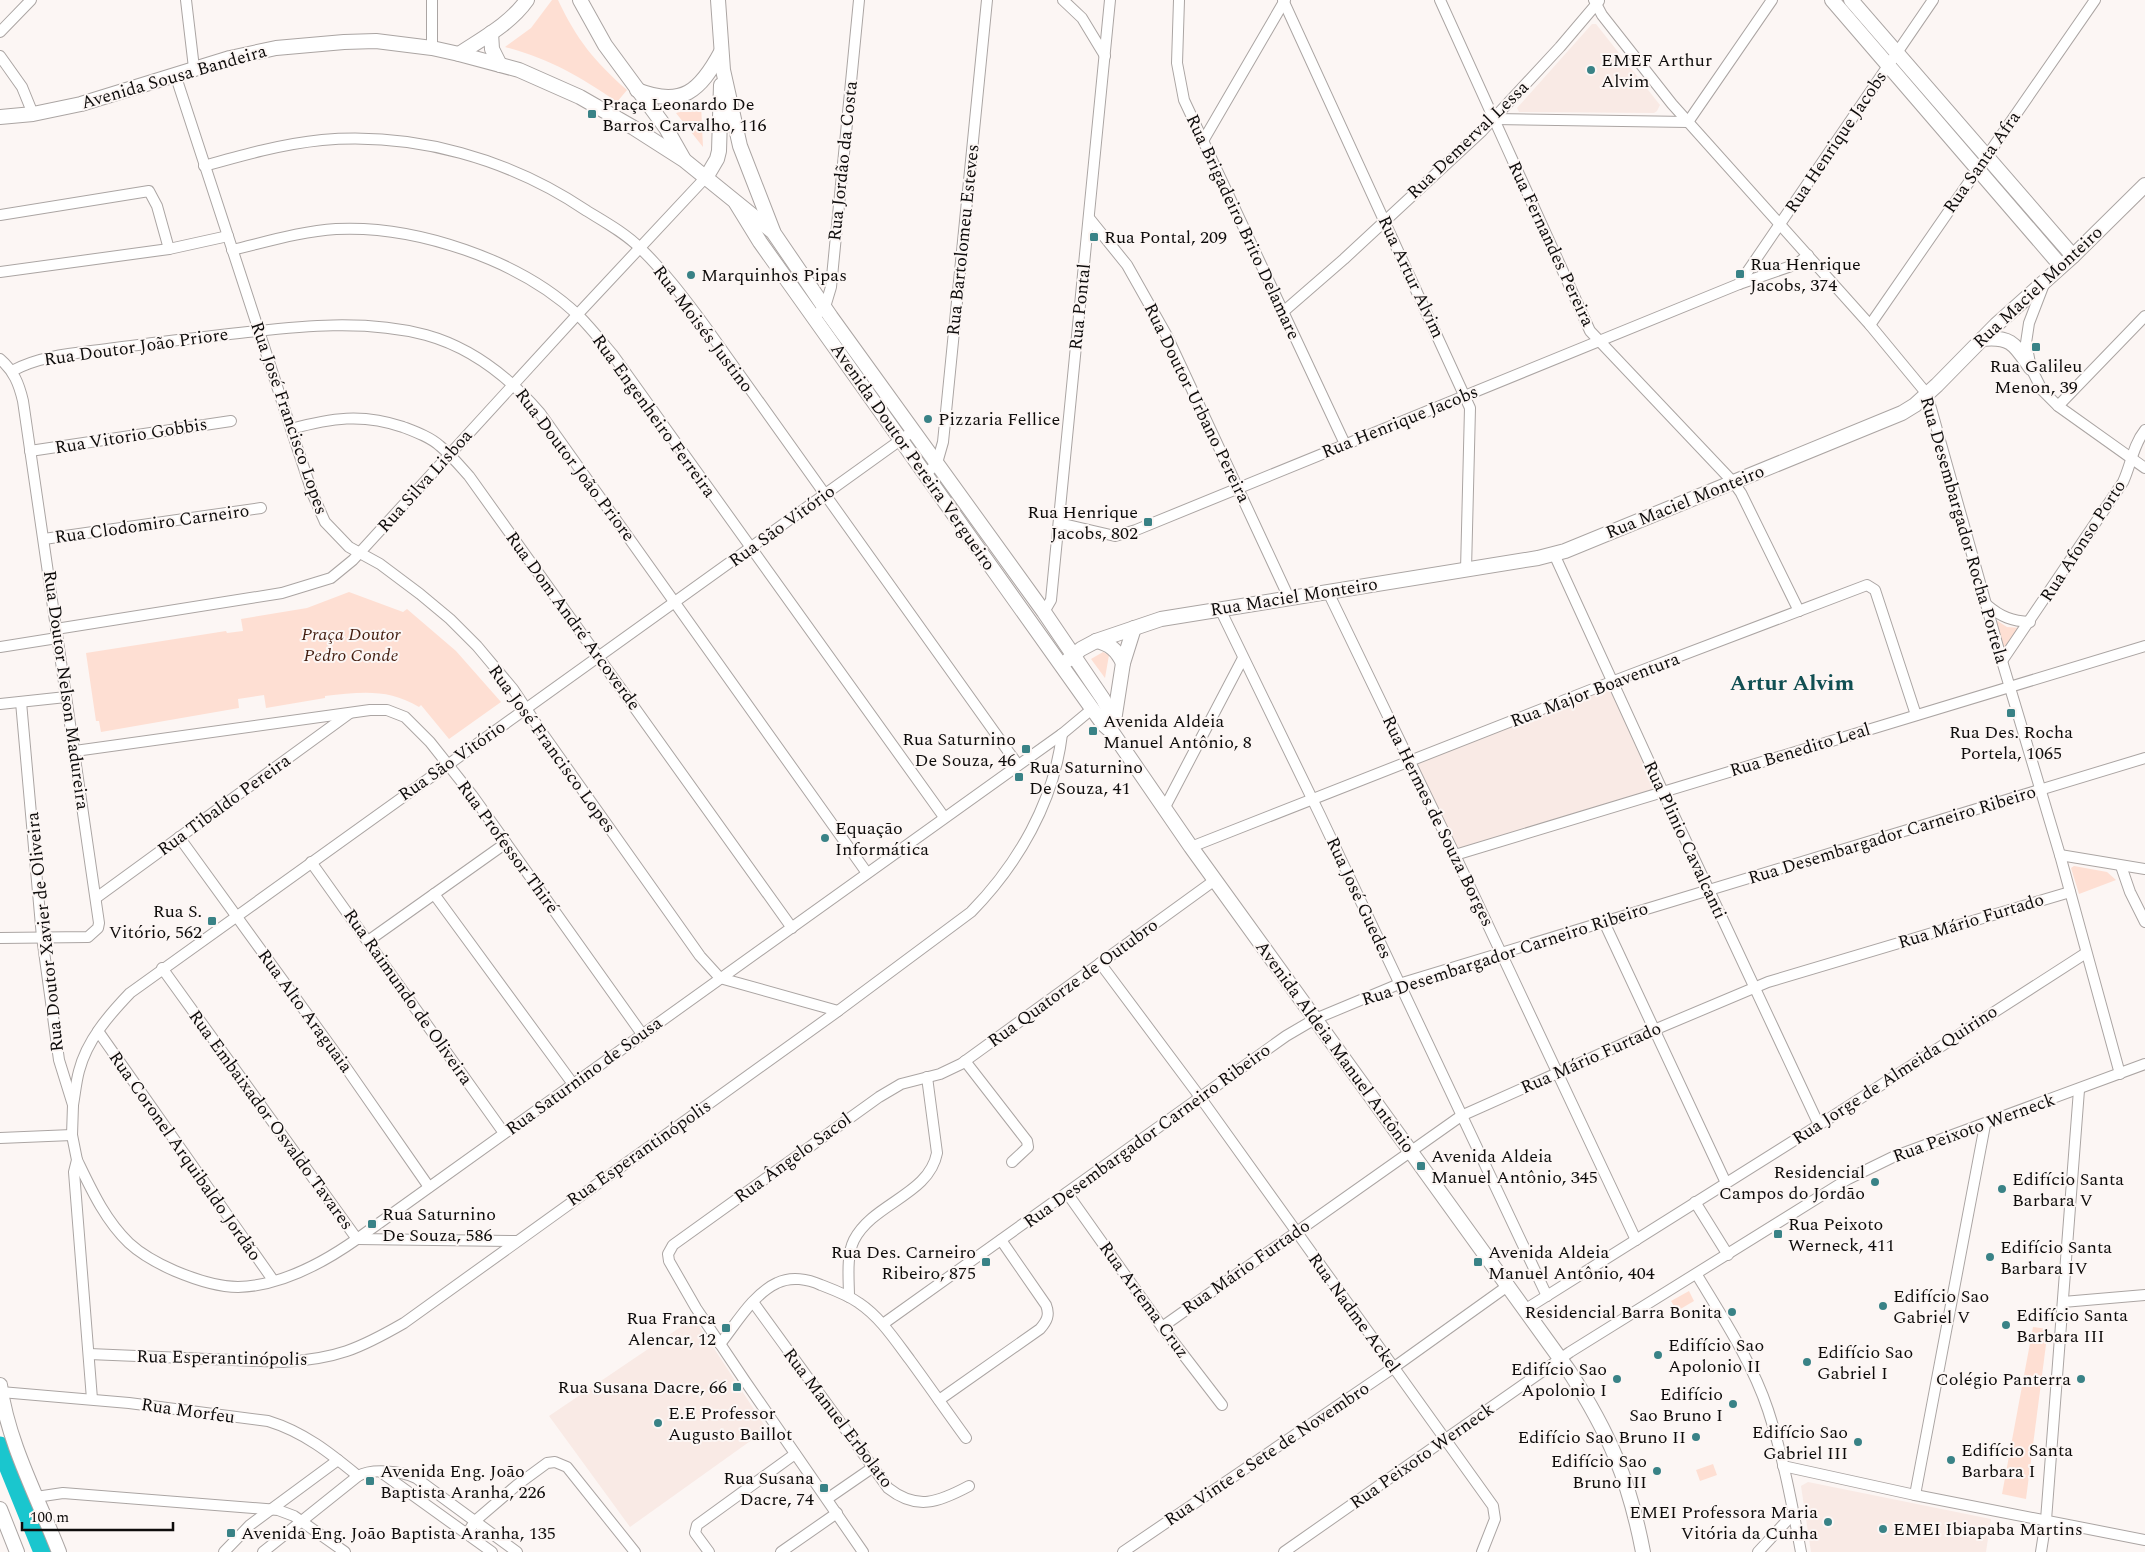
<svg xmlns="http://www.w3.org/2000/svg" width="2145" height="1552" viewBox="0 0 2145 1552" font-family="Spectral,serif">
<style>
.built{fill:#f9eae5}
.green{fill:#fedfd3}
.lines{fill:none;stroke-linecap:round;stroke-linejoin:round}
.river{stroke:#1ac6ce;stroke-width:19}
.street-casing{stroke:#aba5a3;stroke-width:12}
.secondary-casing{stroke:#aba5a3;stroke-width:16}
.street{stroke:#fff;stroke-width:10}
.secondary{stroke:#fff;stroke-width:14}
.poi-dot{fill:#398286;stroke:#fcf6f4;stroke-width:2}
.labels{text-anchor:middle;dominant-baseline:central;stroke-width:4;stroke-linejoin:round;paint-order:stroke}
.poi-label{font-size:18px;fill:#0e0c0b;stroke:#fcf6f4;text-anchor:start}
.street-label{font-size:18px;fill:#0e0c0b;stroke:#fcf6f4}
.park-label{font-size:18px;font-style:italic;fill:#421d0f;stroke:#fcf6f4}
.district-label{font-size:22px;font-weight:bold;fill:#114f52;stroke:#fcf6f4}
</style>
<rect width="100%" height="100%" fill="#fcf6f4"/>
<!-- built -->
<g class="built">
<polygon points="1592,24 1596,24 1660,105 1657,111 1654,113 1519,112 1517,108"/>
<polygon points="1612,682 1663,792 1455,855 1411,762"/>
<polygon points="694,1318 767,1429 630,1527 549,1416"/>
<polygon points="1808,1482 1991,1519 1986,1552 1811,1552 1801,1486"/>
</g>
<!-- green -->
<g class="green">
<path d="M552 0H558C577 40 594 61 627 90L617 102C579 76 550 59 505 47L531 28Z"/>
<polygon points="701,104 703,147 676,113 691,109"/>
<path d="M349 592 403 612 407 609 456 651 501 702 449 739 421 705 419 707C388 688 360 692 325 696V698L266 708 264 695 238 699 239 708 101 732 99 721H96L86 653 226 631 227 633 243 631 241 619 307 608Z"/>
<polygon points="1996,620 2007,627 2021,628 2005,649 2002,648"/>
<polygon points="1103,652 1109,655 1105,678 1091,659"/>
<polygon points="2074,866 2107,872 2116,880 2079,894 2071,868"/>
<polygon points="1689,1291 1694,1301 1677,1311 1671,1301"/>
<polygon points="2033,1327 2048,1329 2026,1499 2002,1494"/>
<polygon points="1713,1464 1717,1475 1700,1481 1696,1470"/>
</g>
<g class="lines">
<!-- river -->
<polyline class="river" points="0,1446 43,1552"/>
<defs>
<g id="street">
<polyline points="186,0 194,68"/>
<polyline points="432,0 432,48"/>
<polyline points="1063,0 1082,18 1105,56"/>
<polyline points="1179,0 1177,63 1184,100 1345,444"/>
<polyline points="1283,0 1470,408 1466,570"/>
<polyline points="1440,0 1590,331 1734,483 1741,493 1799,611"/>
<polyline points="1594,0 1602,15 1672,104 1870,325 1927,394 2002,661 2060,855 2120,1074"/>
<polyline points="0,32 31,0"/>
<polyline points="0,56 22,87 33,114"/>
<polyline points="175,74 291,429 313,495 325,522 349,547 380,564 420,594 450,619 477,646 513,689 545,737 700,956 720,978 838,1011"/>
<polyline points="1494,119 1688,122"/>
<polyline points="1688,122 1772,0"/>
<polyline points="1203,141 1285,0"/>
<path d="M204 166C243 155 282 144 322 140 416 132 510 159 587 211 605 222 625 233 640 248 664 271 685 299 705 326L1018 765"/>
<polyline points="0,215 149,191 157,206 169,249"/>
<polyline points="1089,218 1127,265 1167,336 1289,598"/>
<path d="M232 250C266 242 302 231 336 229 416 225 520 260 578 315 591 328 602 342 613 355L944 817"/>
<polyline points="0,272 169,249 228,236"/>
<polyline points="1739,284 1933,0"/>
<polyline points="2044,284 2029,323 2026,343 2031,368 2042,390 2058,406 2145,468"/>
<polyline points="1283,312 1344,259 1482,131 1560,47 1599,1"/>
<polyline points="814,317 825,307 831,287 859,0"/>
<polyline points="1870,325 2095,0"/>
<path d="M0 359C14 371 19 384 23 401L99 923 98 928 88 937 0 938"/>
<path d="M12 371C43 354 81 353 115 348 156 342 197 338 239 333 301 326 365 319 426 335 473 348 509 377 540 413L867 873"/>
<polyline points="2058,406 2145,316"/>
<path d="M291 429C331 418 362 413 403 427 416 432 430 437 440 446 451 455 460 466 469 476L792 928"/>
<polyline points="30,451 231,421"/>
<polyline points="926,474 937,463 943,442 987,0"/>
<polyline points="1059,523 1115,536 1136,530 1739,284 1797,264 1808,255"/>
<polyline points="44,539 261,508"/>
<polyline points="1554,554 1663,792 1819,1125"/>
<polyline points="1328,592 1455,855 1636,1240"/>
<path d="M1987 605C2001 617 2012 621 2030 622"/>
<polyline points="1220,609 1320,815 1547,1296"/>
<polyline points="1044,612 1051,600 1110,0"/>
<polyline points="56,629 282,593 331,578 353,560 577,315 707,176"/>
<polyline points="0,647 57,638"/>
<path d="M2002 661 2123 482C2131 465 2133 445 2145 430"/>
<polyline points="21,702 42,937 59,1060 73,1105 72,1135 77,1160 74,1172 92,1399"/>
<polyline points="0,704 66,697"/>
<polyline points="75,751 370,710 387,710 405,717 430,742 472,795 642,1034"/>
<polyline points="1164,809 1243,658"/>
<polyline points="179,837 347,1069 429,1187"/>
<polyline points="1191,847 1593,689 1867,585 1875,590 1916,715"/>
<polyline points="1455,855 2145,646"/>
<polyline points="2060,855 2145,869"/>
<polyline points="311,862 504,1133"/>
<polyline points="2121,866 2130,892 2145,922"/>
<polyline points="434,894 573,1084"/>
<polyline points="96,898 350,713"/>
<polyline points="1604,922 1726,1183"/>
<polyline points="368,941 506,843"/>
<polyline points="1100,963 1200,1097 1493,1506 1495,1519 1482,1552"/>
<polyline points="162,968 357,1239 517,1241"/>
<polyline points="98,1031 273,1280"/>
<polyline points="965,1061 1027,1141 1028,1147 1012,1162"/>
<path d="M73 1105C75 1094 76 1082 79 1071 87 1040 109 1015 130 993L913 431"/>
<polyline points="0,1138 72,1135"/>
<path d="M77 1160C91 1189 105 1220 129 1243 142 1255 159 1264 175 1271 194 1279 217 1287 238 1287 280 1286 323 1263 357 1239L1062 734 1092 709"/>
<polyline points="1067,1193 1162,1327 1222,1405"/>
<polyline points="1695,1202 1728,1255"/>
<path d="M1697 1275C1723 1318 1752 1362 1768 1410 1783 1456 1792 1504 1801 1552"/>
<path d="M849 1297C849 1280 846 1256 854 1240 873 1203 929 1195 937 1153L927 1077"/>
<path d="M753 1302 888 1488C917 1511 939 1502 969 1486"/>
<polyline points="2063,1302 2145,1295"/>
<polyline points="1526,1309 1833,1116 2086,953"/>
<polyline points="883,1324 1286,1036 1315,1019 1399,984 2145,758"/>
<polyline points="1162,1327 1461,1116 1654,1030 1768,982 2070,892"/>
<path d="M720 1344C736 1324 753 1294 777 1283 791 1276 808 1279 821 1285 834 1290 848 1295 859 1303 880 1317 895 1340 910 1360 929 1386 947 1412 966 1438"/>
<path d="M89 1354 283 1362C336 1359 359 1349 404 1323L838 1011 971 912C1018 864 1054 802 1062 734"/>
<path d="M1 1392 129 1403 268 1421C304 1432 330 1453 358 1476"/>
<path d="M939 1400 1040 1329C1047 1321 1050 1315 1046 1305L1001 1240"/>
<polyline points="1783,1466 1915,1495 2145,1540"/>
<polyline points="382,1473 492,1552"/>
<polyline points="1915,1495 1985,1125"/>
<polyline points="36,1497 63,1493 278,1510 294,1516 345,1552"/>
<polyline points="827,1499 872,1468"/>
<polyline points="467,1534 475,1521 517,1485 547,1463 555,1462 567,1467 635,1552"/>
<polyline points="224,1552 250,1525 338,1460"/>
<path d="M263 1552 358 1476C372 1468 401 1471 416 1478L517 1552"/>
<polyline points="709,1552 695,1533 697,1525 795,1454"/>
<polyline points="781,1552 837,1513"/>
<polyline points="863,1552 745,1381 696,1308 669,1261 668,1254 673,1245 879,1097 901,1084 940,1074 961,1064 1215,880"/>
<polyline points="1123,1552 1393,1368 1509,1285"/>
<polyline points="1284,1552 1570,1352 1848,1179 1893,1157 2145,1064"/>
<polyline points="1758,1552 1794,1513"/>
<polyline points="2041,1552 2046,1520 2079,1090"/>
</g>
<g id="secondary">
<polyline points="580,0 605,45 666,128 683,158"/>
<polyline points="718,0 723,70 740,146 773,231"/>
<polyline points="1832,0 2061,266"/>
<polyline points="1851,0 2073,256"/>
<polyline points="491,33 492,49 500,65"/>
<path d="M459 54C483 38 510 24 527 0"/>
<path d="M637 90C682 108 700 91 721 52"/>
<polyline points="0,117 33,114 81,104 230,58 276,48 344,42 376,41 432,48 459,54 519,70 580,97 634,128 684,160 773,232 831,317 1044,612 1103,699 1114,720"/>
<polyline points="707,176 717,159 719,151 721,85"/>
<path d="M736 203 760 242 1103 724 1112 732 1191 847 1569 1371C1609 1433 1629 1479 1643 1552"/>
<path d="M1982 339C2012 336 2015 345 2031 368"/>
<path d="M1096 641C1110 644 1117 650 1123 663"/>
<polyline points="1068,660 1081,649 1096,641 1161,619 1538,558 1565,551 1902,413 1915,405 1937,385 1996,325 2073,256 2145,185"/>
<polyline points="1114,721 1123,663 1134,628"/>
<path d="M0 1385C8 1443 38 1498 59 1552"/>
<polyline points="0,1509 17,1552"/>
</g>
</defs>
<!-- street casing -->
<use href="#street" class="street-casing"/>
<!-- secondary casing -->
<use href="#secondary" class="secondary-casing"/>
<!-- street -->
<use href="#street" class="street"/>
<!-- secondary -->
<use href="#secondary" class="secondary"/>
</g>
<!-- markers -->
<g class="poi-dot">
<circle cx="1591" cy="70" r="5"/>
<rect x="587" y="109" width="10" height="10" rx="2.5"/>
<rect x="1089" y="232" width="10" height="10" rx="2.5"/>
<rect x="1735" y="269" width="10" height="10" rx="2.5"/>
<circle cx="691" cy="275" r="5"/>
<rect x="2031" y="342" width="10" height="10" rx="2.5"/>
<circle cx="928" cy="419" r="5"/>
<rect x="1143" y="517" width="10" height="10" rx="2.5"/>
<rect x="2006" y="708" width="10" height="10" rx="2.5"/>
<rect x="1088" y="726" width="10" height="10" rx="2.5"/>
<rect x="1021" y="744" width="10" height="10" rx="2.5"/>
<rect x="1014" y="772" width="10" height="10" rx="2.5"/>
<circle cx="825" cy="838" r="5"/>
<rect x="207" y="916" width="10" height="10" rx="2.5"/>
<rect x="1416" y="1161" width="10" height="10" rx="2.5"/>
<circle cx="1875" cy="1182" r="5"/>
<circle cx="2002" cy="1189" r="5"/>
<rect x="367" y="1219" width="10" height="10" rx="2.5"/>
<rect x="1773" y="1229" width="10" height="10" rx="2.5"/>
<circle cx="1990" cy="1257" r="5"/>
<rect x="981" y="1257" width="10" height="10" rx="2.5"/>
<rect x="1473" y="1257" width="10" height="10" rx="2.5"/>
<circle cx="1883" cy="1306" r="5"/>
<circle cx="1732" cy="1312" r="5"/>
<circle cx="2006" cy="1325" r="5"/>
<rect x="721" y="1323" width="10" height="10" rx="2.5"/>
<circle cx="1658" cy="1355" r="5"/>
<circle cx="1807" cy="1362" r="5"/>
<circle cx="1617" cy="1379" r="5"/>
<circle cx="2081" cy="1379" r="5"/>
<rect x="732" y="1382" width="10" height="10" rx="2.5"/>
<circle cx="1733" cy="1404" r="5"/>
<circle cx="658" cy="1423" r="5"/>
<circle cx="1696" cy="1437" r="5"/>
<circle cx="1858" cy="1442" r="5"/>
<circle cx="1951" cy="1460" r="5"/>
<circle cx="1657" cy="1471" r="5"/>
<rect x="365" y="1476" width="10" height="10" rx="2.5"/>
<rect x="819" y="1483" width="10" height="10" rx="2.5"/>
<circle cx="1828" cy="1522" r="5"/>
<circle cx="1883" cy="1529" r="5"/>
<rect x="226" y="1528" width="10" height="10" rx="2.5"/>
</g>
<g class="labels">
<!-- poi labels -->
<g class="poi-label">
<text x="1601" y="60">EMEF Arthur<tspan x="1601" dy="21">Alvim</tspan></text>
<text x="602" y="104">Praça Leonardo De<tspan x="602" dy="21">Barros Carvalho, 116</tspan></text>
<text x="1104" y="237">Rua Pontal, 209</text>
<text x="1750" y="264">Rua Henrique<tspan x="1750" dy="21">Jacobs, 374</tspan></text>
<text x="701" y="275">Marquinhos Pipas</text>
<text x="2036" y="366" text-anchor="middle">Rua Galileu<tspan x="2036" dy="21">Menon, 39</tspan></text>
<text x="938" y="419">Pizzaria Fellice</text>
<text x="1138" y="512" text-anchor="end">Rua Henrique<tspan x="1138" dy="21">Jacobs, 802</tspan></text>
<text x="1103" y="721">Avenida Aldeia<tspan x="1103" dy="21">Manuel Antônio, 8</tspan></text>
<text x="2011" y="732" text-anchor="middle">Rua Des. Rocha<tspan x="2011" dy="21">Portela, 1065</tspan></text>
<text x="1016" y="739" text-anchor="end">Rua Saturnino<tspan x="1016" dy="21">De Souza, 46</tspan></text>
<text x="1029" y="767">Rua Saturnino<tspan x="1029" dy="21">De Souza, 41</tspan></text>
<text x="835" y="828">Equação<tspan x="835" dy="21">Informática</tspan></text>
<text x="202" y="911" text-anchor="end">Rua S.<tspan x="202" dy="21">Vitório, 562</tspan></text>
<text x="1431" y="1156">Avenida Aldeia<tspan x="1431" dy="21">Manuel Antônio, 345</tspan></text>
<text x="1865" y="1172" text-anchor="end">Residencial<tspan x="1865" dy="21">Campos do Jordão</tspan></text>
<text x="2012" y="1179">Edifício Santa<tspan x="2012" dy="21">Barbara V</tspan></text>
<text x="382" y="1214">Rua Saturnino<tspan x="382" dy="21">De Souza, 586</tspan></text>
<text x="1788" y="1224">Rua Peixoto<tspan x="1788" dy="21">Werneck, 411</tspan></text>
<text x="2000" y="1247">Edifício Santa<tspan x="2000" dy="21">Barbara IV</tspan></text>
<text x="976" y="1252" text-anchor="end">Rua Des. Carneiro<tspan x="976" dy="21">Ribeiro, 875</tspan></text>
<text x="1488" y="1252">Avenida Aldeia<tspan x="1488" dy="21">Manuel Antônio, 404</tspan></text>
<text x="1893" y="1296">Edifício Sao<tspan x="1893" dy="21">Gabriel V</tspan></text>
<text x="1722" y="1312" text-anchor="end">Residencial Barra Bonita</text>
<text x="2016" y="1315">Edifício Santa<tspan x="2016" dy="21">Barbara III</tspan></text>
<text x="716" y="1318" text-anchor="end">Rua Franca<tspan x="716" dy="21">Alencar, 12</tspan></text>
<text x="1668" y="1345">Edifício Sao<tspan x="1668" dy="21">Apolonio II</tspan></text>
<text x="1817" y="1352">Edifício Sao<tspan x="1817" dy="21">Gabriel I</tspan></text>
<text x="1607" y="1369" text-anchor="end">Edifício Sao<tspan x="1607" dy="21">Apolonio I</tspan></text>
<text x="2071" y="1379" text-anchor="end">Colégio Panterra</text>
<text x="727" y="1387" text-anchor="end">Rua Susana Dacre, 66</text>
<text x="1723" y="1394" text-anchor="end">Edifício<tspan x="1723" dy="21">Sao Bruno I</tspan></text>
<text x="668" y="1413">E.E Professor<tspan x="668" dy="21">Augusto Baillot</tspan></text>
<text x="1848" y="1432" text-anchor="end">Edifício Sao<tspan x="1848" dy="21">Gabriel III</tspan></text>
<text x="1686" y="1437" text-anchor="end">Edifício Sao Bruno II</text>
<text x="1961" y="1450">Edifício Santa<tspan x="1961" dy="21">Barbara I</tspan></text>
<text x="1647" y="1461" text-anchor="end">Edifício Sao<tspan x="1647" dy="21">Bruno III</tspan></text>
<text x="380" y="1471">Avenida Eng. João<tspan x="380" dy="21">Baptista Aranha, 226</tspan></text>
<text x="814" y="1478" text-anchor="end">Rua Susana<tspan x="814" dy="21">Dacre, 74</tspan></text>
<text x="1818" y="1512" text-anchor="end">EMEI Professora Maria<tspan x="1818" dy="21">Vitória da Cunha</tspan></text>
<text x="1893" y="1529">EMEI Ibiapaba Martins</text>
<text x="241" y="1533">Avenida Eng. João Baptista Aranha, 135</text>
</g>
<!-- street labels -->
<g class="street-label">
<text transform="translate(174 77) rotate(-16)">Avenida Sousa Bandeira</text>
<text transform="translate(1468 140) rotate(-44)">Rua Demerval Lessa</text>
<text transform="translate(1836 142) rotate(-56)">Rua Henrique Jacobs</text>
<text transform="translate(843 161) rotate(-84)">Rua Jordão da Costa</text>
<text transform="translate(1982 162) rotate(-55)">Rua Santa Afra</text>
<text transform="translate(1243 227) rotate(65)">Rua Brigadeiro Brito Delamare</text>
<text transform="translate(963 240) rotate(-84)">Rua Bartolomeu Esteves</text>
<text transform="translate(1551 244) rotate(65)">Rua Fernandes Pereira</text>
<text transform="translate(1411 277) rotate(65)">Rua Artur Alvim</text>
<text transform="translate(2038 287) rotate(-43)">Rua Maciel Monteiro</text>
<text transform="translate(1080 307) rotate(-84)">Rua Pontal</text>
<text transform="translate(703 329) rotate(53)">Rua Moisés Justino</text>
<text transform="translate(136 347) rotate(-8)">Rua Doutor João Priore</text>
<text transform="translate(1197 403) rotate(64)">Rua Doutor Urbano Pereira</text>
<text transform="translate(654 416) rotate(54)">Rua Engenheiro Ferreira</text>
<text transform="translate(289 418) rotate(71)">Rua José Francisco Lopes</text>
<text transform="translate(1400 422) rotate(-22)">Rua Henrique Jacobs</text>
<text transform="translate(131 436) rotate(-9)">Rua Vitorio Gobbis</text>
<text transform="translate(913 457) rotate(55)">Avenida Doutor Pereira Vergueiro</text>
<text transform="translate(575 465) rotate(53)">Rua Doutor João Priore</text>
<text transform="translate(425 481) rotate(-48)">Rua Silva Lisboa</text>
<text transform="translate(1685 502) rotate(-22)">Rua Maciel Monteiro</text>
<text transform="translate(152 524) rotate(-8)">Rua Clodomiro Carneiro</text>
<text transform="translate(782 526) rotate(-36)">Rua São Vitório</text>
<text transform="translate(1964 530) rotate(74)">Rua Desembargador Rocha Portela</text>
<text transform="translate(2083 541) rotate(-57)">Rua Afonso Porto</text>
<text transform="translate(1294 597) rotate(-9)">Rua Maciel Monteiro</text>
<text transform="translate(573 621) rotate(54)">Rua Dom André Arcoverde</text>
<text transform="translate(66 690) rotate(82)">Rua Doutor Nelson Madureira</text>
<text transform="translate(1595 690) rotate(-21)">Rua Major Boaventura</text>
<text transform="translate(552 749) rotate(54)">Rua José Francisco Lopes</text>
<text transform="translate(1800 750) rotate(-17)">Rua Benedito Leal</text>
<text transform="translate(452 761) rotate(-35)">Rua São Vitório</text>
<text transform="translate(224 805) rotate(-36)">Rua Tibaldo Pereira</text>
<text transform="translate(1438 821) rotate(64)">Rua Hermes de Souza Borges</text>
<text transform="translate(1892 835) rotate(-17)">Rua Desembargador Carneiro Ribeiro</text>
<text transform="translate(1685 840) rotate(65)">Rua Plinio Cavalcanti</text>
<text transform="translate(508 847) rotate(54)">Rua Professor Thiré</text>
<text transform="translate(1359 898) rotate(65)">Rua José Guedes</text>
<text transform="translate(1971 921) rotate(-17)">Rua Mário Furtado</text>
<text transform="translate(45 932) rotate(-96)">Rua Doutor Xavier de Oliveira</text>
<text transform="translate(1505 954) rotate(-18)">Rua Desembargador Carneiro Ribeiro</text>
<text transform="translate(1073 983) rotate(-36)">Rua Quatorze de Outubro</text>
<text transform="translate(408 997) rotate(55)">Rua Raimundo de Oliveira</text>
<text transform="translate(305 1011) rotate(54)">Rua Alto Araguaia</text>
<text transform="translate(1335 1047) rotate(54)">Avenida Aldeia Manuel Antônio</text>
<text transform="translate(1591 1058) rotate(-24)">Rua Mário Furtado</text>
<text transform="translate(1895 1075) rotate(-33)">Rua Jorge de Almeida Quirino</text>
<text transform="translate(584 1076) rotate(-36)">Rua Saturnino de Sousa</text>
<text transform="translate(271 1120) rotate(54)">Rua Embaixador Osvaldo Tavares</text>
<text transform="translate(1974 1128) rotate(-20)">Rua Peixoto Werneck</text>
<text transform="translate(1147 1136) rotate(-36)">Rua Desembargador Carneiro Ribeiro</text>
<text transform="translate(639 1153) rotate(-35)">Rua Esperantinópolis</text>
<text transform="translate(185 1156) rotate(55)">Rua Coronel Arquibaldo Jordão</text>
<text transform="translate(793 1158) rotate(-36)">Rua Ângelo Sacol</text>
<text transform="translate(1246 1267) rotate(-35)">Rua Mário Furtado</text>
<text transform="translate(1144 1300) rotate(54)">Rua Artema Cruz</text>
<text transform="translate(1354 1313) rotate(54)">Rua Nadme Ackel</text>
<text transform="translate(222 1358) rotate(1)">Rua Esperantinópolis</text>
<text transform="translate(188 1411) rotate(8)">Rua Morfeu</text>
<text transform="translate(838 1418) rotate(53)">Rua Manuel Erbolato</text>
<text transform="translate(1267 1454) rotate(-34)">Rua Vinte e Sete de Novembro</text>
<text transform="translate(1422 1456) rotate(-35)">Rua Peixoto Werneck</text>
</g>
<!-- park labels -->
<g class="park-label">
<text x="351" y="634">Praça Doutor<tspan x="351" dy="21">Pedro Conde</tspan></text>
</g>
<!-- district labels -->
<g class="district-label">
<text x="1792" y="683">Artur Alvim</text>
</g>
</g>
<!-- scale -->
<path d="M22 1522v8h151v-8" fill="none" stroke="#0e0c0b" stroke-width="2.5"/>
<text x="30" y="1522" font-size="15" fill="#0e0c0b" stroke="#fcf6f4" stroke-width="4" paint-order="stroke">100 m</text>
</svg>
